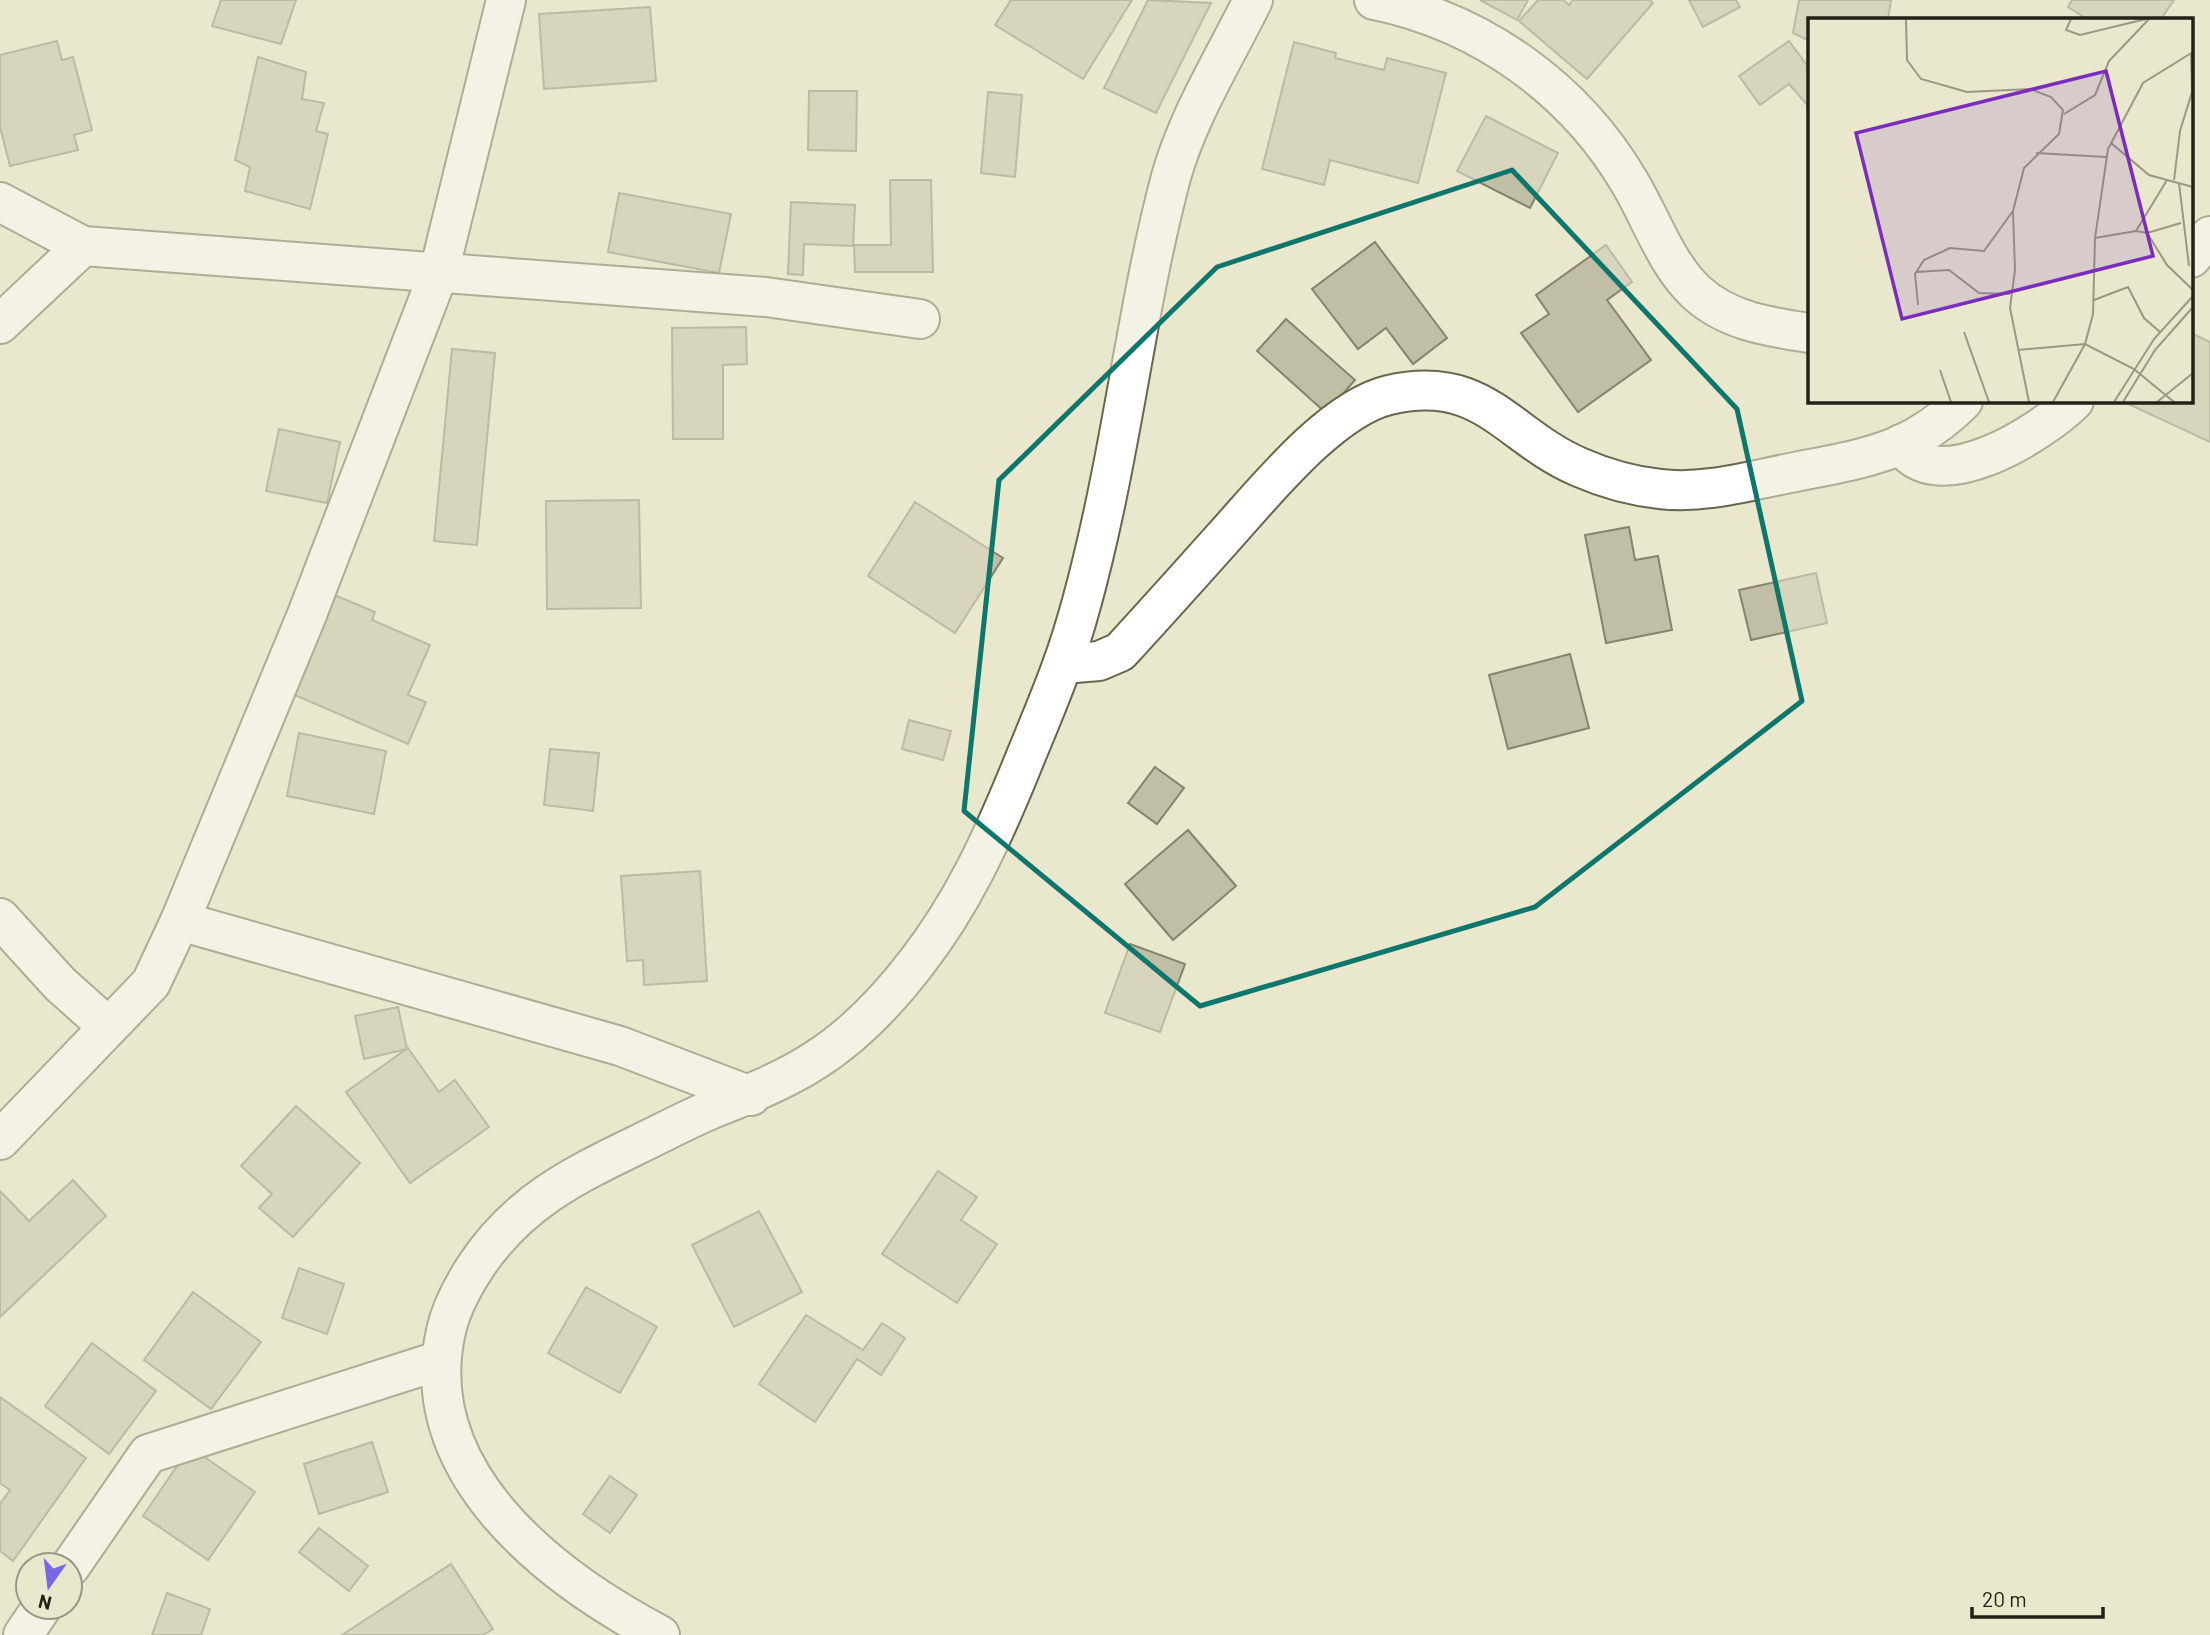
<svg xmlns="http://www.w3.org/2000/svg" width="2210" height="1635" viewBox="0 0 2210 1635" font-family="Barlow,sans-serif">
<style>
.building{fill:#c0bea4;stroke:#85846b;stroke-width:2}
.lines{fill:none;stroke-linecap:round;stroke-linejoin:round}
.minor-casing{stroke:#67664e;stroke-width:42}
.minor{stroke:#fff;stroke-width:38}
.marked{fill:none;stroke:#0f766e;stroke-width:5;stroke-linejoin:round}
.inset-road{fill:none;stroke:#999884;stroke-width:2}
.view{fill:#7b2cbf;fill-opacity:0.15;stroke:#7b2cbf;stroke-width:3.5}
.inset-edge{fill:none;stroke:#212117;stroke-width:3.5}
</style>
<rect width="100%" height="100%" fill="#e9e8cd"/>
<!-- building -->
<g class="building">
<polygon points="221,0 296,0 281,44 212,26"/>
<polygon points="1011,0 1132,0 1083,79 995,25"/>
<polygon points="1148,0 1211,3 1156,113 1104,88"/>
<polygon points="1480,0 1528,0 1517,20"/>
<polygon points="1538,0 1563,0 1569,5 1573,0 1650,0 1653,3 1587,79 1519,21"/>
<polygon points="1689,0 1736,0 1740,7 1703,27"/>
<polygon points="1799,0 1891,0 1888,19 1809,19 1809,41 1793,33"/>
<polygon points="2072,0 2174,0 2161,19 2087,19 2068,7"/>
<polygon points="650,7 656,81 544,89 539,14"/>
<polygon points="57,41 62,60 73,57 92,130 74,135 78,150 10,166 0,127 0,55"/>
<polygon points="1789,41 1809,68 1809,107 1789,84 1760,105 1739,76"/>
<polygon points="1294,42 1336,53 1335,58 1384,70 1387,58 1446,73 1418,183 1330,160 1324,185 1262,169"/>
<polygon points="258,57 306,72 302,99 324,103 316,131 328,134 310,209 245,191 250,167 235,160"/>
<polygon points="809,91 857,91 856,151 808,150"/>
<polygon points="988,92 1022,95 1015,177 981,173"/>
<polygon points="1486,116 1558,153 1530,208 1457,171"/>
<polygon points="890,180 931,180 933,272 855,272 854,245 891,245"/>
<polygon points="619,193 731,214 719,273 608,252"/>
<polygon points="791,202 855,205 853,246 804,244 803,275 788,274"/>
<polygon points="1375,242 1447,338 1413,364 1386,328 1358,349 1312,289"/>
<polygon points="1606,245 1632,282 1607,300 1651,360 1578,412 1521,333 1549,314 1536,295"/>
<polygon points="1286,319 1355,380 1326,413 1257,351"/>
<polygon points="746,327 747,364 723,365 723,439 673,439 672,328"/>
<polygon points="2191,333 2210,342 2210,442 2124,402 2191,401"/>
<polygon points="452,349 495,353 477,545 434,541"/>
<polygon points="279,429 340,442 327,503 266,491"/>
<polygon points="639,500 641,608 547,609 546,501"/>
<polygon points="915,502 1003,558 955,633 868,576"/>
<polygon points="1629,527 1635,560 1658,556 1672,630 1606,643 1585,535"/>
<polygon points="1816,573 1827,623 1751,640 1739,590"/>
<polygon points="332,594 375,612 372,620 430,645 408,695 426,702 408,744 290,693"/>
<polygon points="1570,654 1589,728 1508,749 1489,675"/>
<polygon points="909,720 951,731 943,760 902,749"/>
<polygon points="299,733 386,751 374,814 287,796"/>
<polygon points="550,749 599,753 593,811 544,805"/>
<polygon points="1155,767 1184,788 1157,824 1128,803"/>
<polygon points="1188,830 1236,886 1173,940 1125,884"/>
<polygon points="700,871 707,981 644,985 643,960 627,961 621,876"/>
<polygon points="1130,944 1185,964 1160,1032 1105,1013"/>
<polygon points="398,1007 407,1049 364,1059 355,1016"/>
<polygon points="408,1048 439,1092 455,1080 489,1127 410,1183 346,1092"/>
<polygon points="296,1106 360,1163 293,1237 259,1208 272,1194 241,1166"/>
<polygon points="938,1171 977,1197 961,1220 997,1244 957,1303 882,1254"/>
<polygon points="73,1180 106,1216 0,1317 0,1191 29,1221"/>
<polygon points="759,1211 802,1292 734,1327 692,1245"/>
<polygon points="299,1268 344,1284 327,1334 282,1318"/>
<polygon points="586,1287 657,1327 620,1393 548,1353"/>
<polygon points="193,1292 261,1342 211,1409 144,1360"/>
<polygon points="806,1315 863,1350 882,1323 905,1338 881,1375 857,1359 815,1422 759,1384"/>
<polygon points="92,1343 156,1391 109,1454 45,1406"/>
<polygon points="0,1397 86,1458 13,1561 0,1551 0,1504 10,1490 0,1483"/>
<polygon points="372,1442 388,1492 319,1514 304,1464"/>
<polygon points="190,1447 255,1492 208,1560 143,1516"/>
<polygon points="610,1476 637,1495 610,1533 583,1514"/>
<polygon points="319,1528 368,1566 349,1591 299,1552"/>
<polygon points="451,1564 493,1629 483,1635 342,1635"/>
<polygon points="167,1593 210,1609 201,1635 152,1635"/>
</g>
<g class="lines">
<defs>
<g id="minor">
<path d="M1374 0C1482 22 1575 89 1630 183 1651 218 1666 264 1696 292 1727 321 1769 327 1809 333"/>
<polyline points="0,202 83,246 766,297 920,319"/>
<polyline points="2191,258 2210,236"/>
<polyline points="0,324 83,246"/>
<path d="M1901 444C1936 500 2040 434 2074 401"/>
<path d="M1063 664 1099 661 1120 652C1155 614 1189 576 1223 538 1263 494 1330 409 1389 395 1483 373 1507 436 1579 467 1604 478 1632 486 1660 489 1702 494 1745 482 1785 474 1823 466 1862 461 1898 446 1921 436 1945 419 1963 401"/>
<polyline points="0,918 60,984 108,1027"/>
<polyline points="180,921 620,1046 751,1096"/>
<polyline points="0,1140 151,983 180,921 306,617 439,272 506,0"/>
<polyline points="70,1567 148,1454 441,1360"/>
<polyline points="23,1635 42,1607"/>
<path d="M660 1635C550 1577 414 1473 446 1331 451 1308 463 1286 476 1266 518 1203 571 1177 637 1145 662 1133 686 1120 712 1109 747 1095 781 1082 814 1061 854 1036 888 1000 917 962 962 904 991 841 1019 773 1033 738 1048 704 1061 668 1079 620 1093 561 1104 510 1128 399 1142 286 1171 177 1188 116 1225 57 1253 0"/>
</g>
</defs>
<!-- minor casing -->
<use href="#minor" class="minor-casing"/>
<!-- minor -->
<use href="#minor" class="minor"/>
</g>
<!-- marked area -->
<path d="M0 0H2210V1635H0ZM1512 170 1737 409 1802 701 1535 907 1200 1006 964 811 999 480 1217 267Z" fill="#e9e8cd" fill-opacity=".55" fill-rule="evenodd"/>
<path class="marked" d="M1512 170 1737 409 1802 701 1535 907 1200 1006 964 811 999 480 1217 267Z"/>
<!-- overview -->
<g transform="translate(1808 18)">
<rect width="385" height="385" fill="#e9e8cd"/>
<path class="inset-road" d="M98 1 99 42 113 61 159 74 222 71 243 79 255 92 251 116 216 150 205 193 207 252 202 290 221 384M263 1 258 12 272 17 338 1M256 96 287 77 301 43 341 1M303 125 341 157 385 169M228 135 298 139M366 162 372 113 384 74 383 35M371 165 381 248M328 213 359 162M339 215 373 205M287 220 328 213 339 215 359 247 385 272M108 254 141 252 171 275 202 276M286 282 320 269 336 300 352 314M110 287 107 256 116 242 142 230 176 233 205 193M156 314 181 384M210 332 277 326 326 351 366 384M132 352 143 384M245 384 277 326 285 296 287 220 300 131 335 65 385 34M306 384 346 321 385 278M315 384 347 332 385 289M349 384 385 355"/>
<path class="view" d="M298 53 345 238 94 301 48 115Z"/>
<rect width="385" height="385" class="inset-edge"/>
</g>
<!-- north arrow -->
<g transform="translate(49 1586) rotate(194)"><circle r="33" fill="#e9e8cd" stroke="#999884" stroke-width="2"/>
<path d="M0-5L12 26L0 18L-12 26Z" fill="#7769e4"/>
<text y="-10" font-size="19" font-weight="bold" text-anchor="middle" fill="#212117">N</text>
</g>
<!-- scale -->
<path d="M1972 1607v10h131v-10" fill="none" stroke="#212117" stroke-width="3.5"/>
<text x="1982" y="1607" font-size="21" fill="#212117" stroke="#e9e8cd" stroke-width="5" paint-order="stroke">20 m</text>
</svg>
